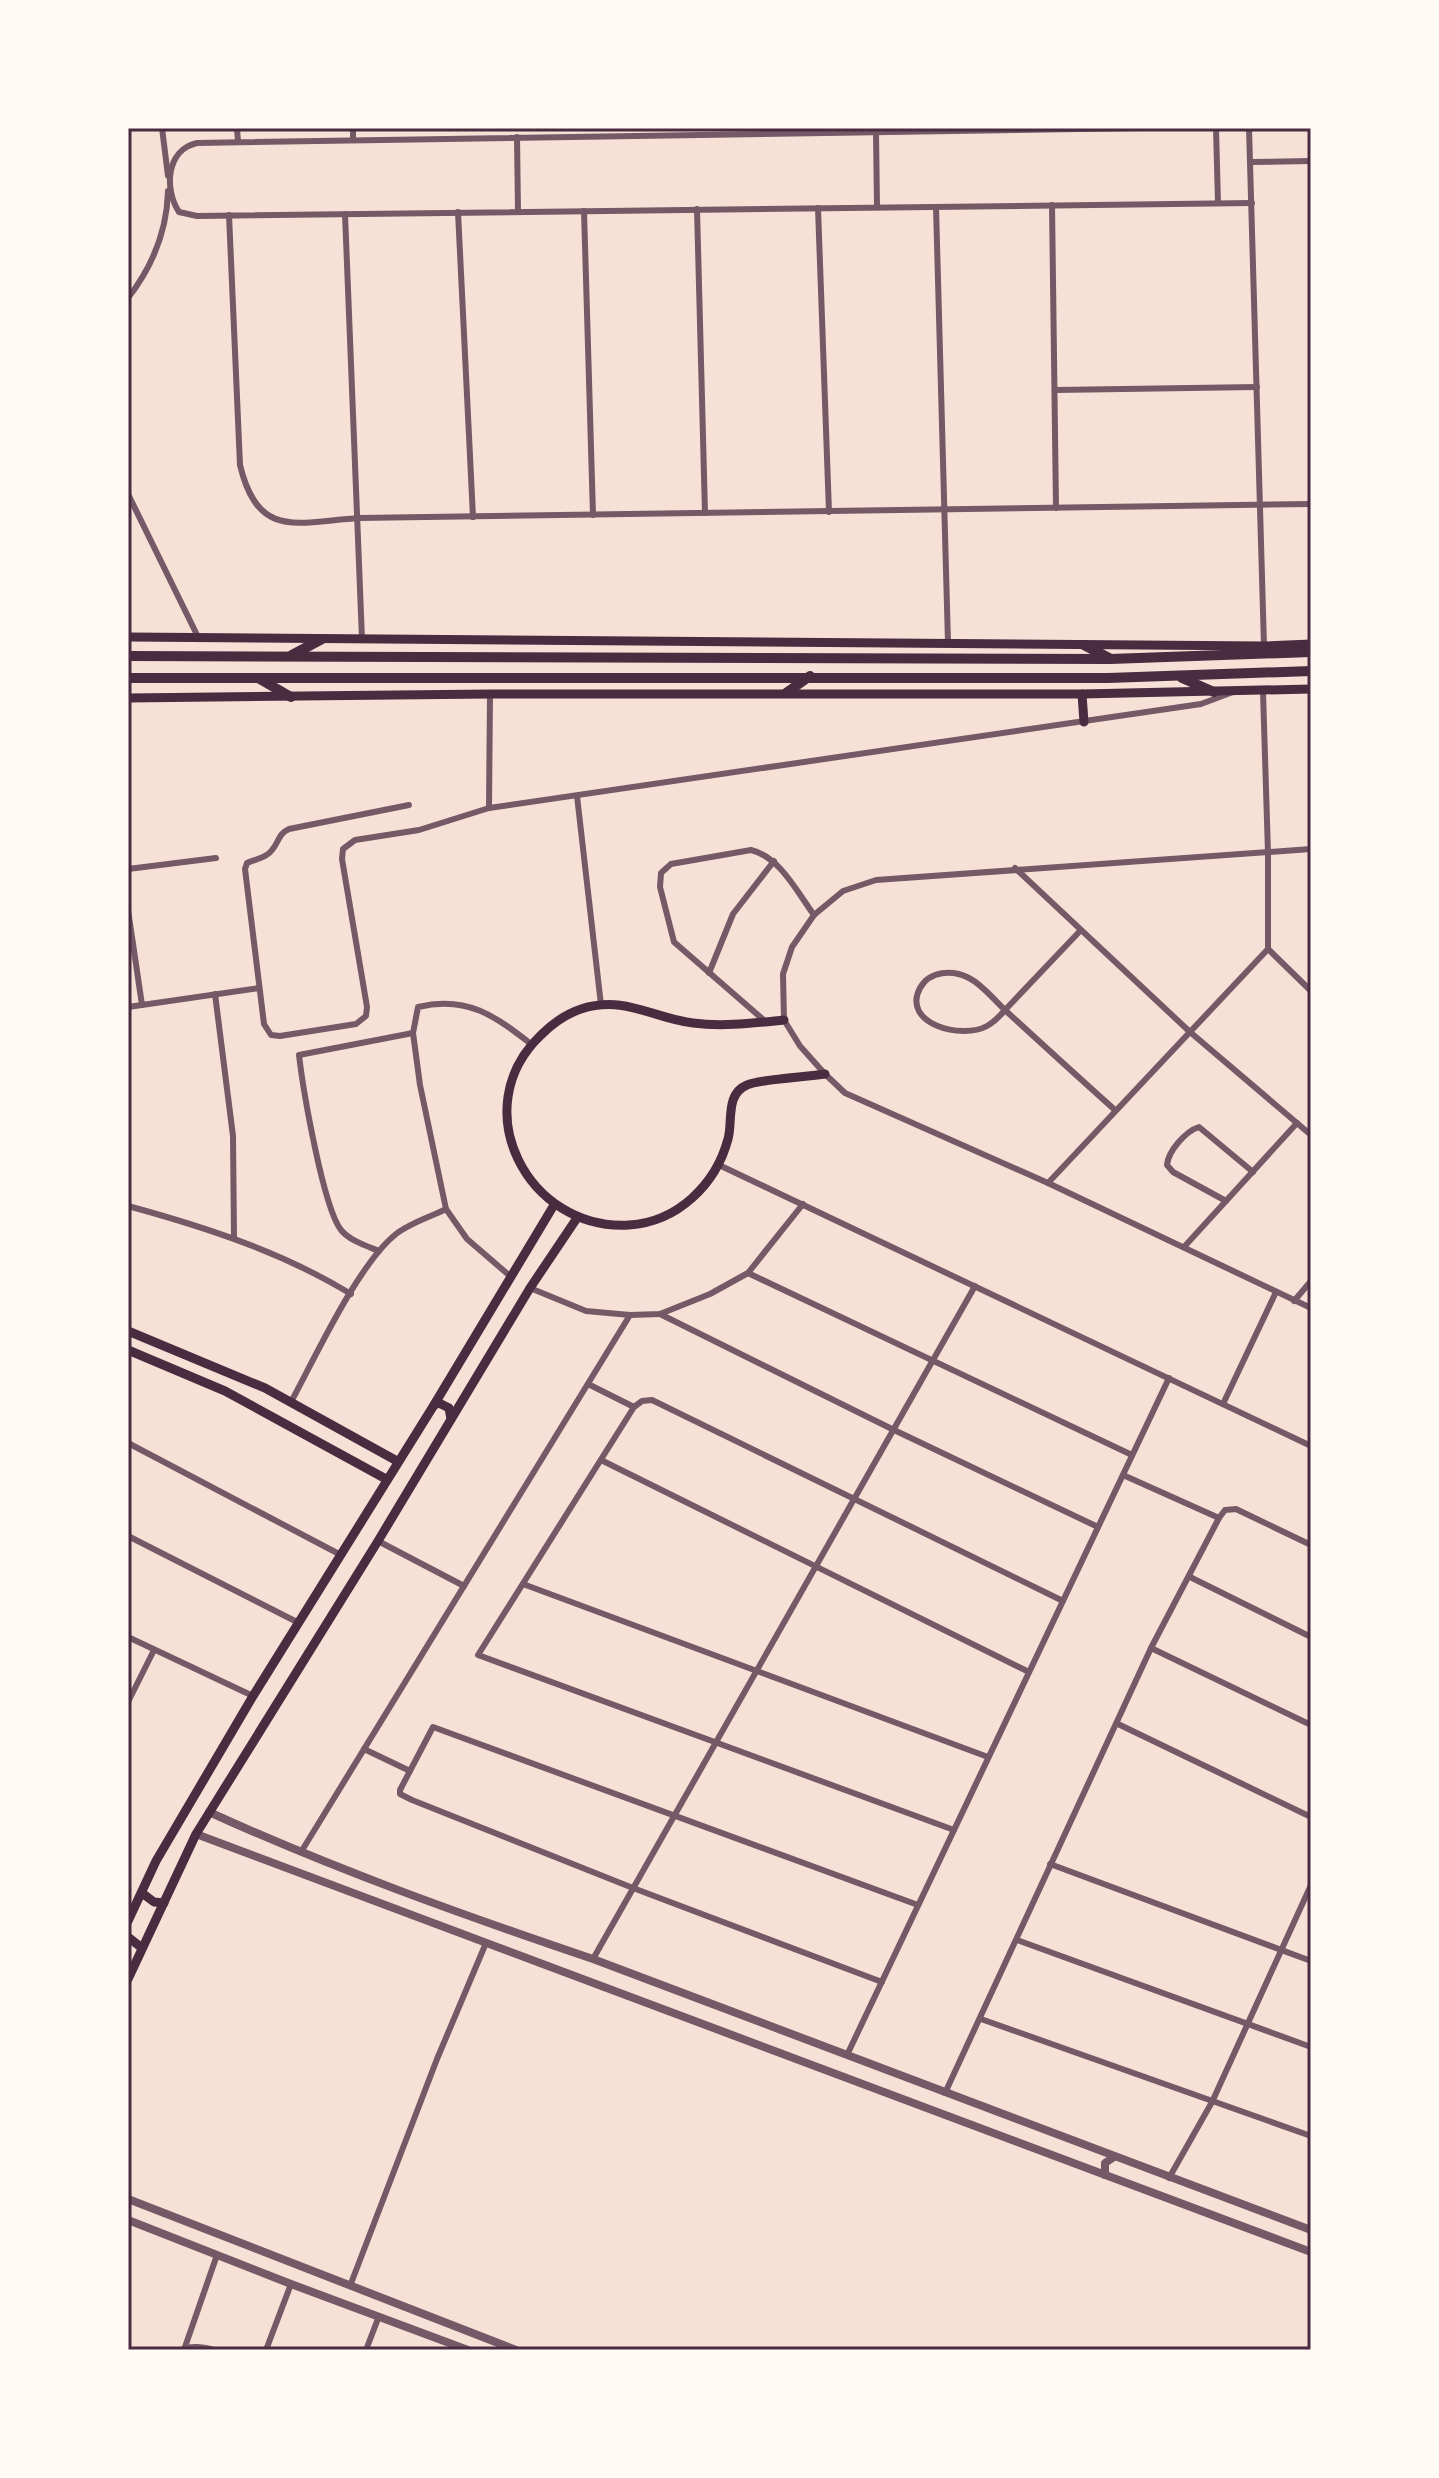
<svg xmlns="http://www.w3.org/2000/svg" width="1439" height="2478" viewBox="0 0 1439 2478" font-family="Mulish,sans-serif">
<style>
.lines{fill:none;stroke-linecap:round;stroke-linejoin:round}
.minor{stroke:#755966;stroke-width:6}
.tertiary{stroke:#755966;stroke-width:8}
.secondary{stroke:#4a2c40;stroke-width:9}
.trunk{stroke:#4a2c40;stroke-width:10}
.neatline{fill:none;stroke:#4a2c40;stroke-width:3}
</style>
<rect width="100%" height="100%" fill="#f7e1d7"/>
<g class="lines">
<!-- minor -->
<g class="minor">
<polyline points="162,128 168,176"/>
<polyline points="237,128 238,142"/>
<polyline points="353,128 353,140"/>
<path d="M1140 128 197 143C166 150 164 189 179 212L197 216 1252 203"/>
<polyline points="1216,128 1218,203"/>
<polyline points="1249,128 1264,646"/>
<polyline points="876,132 877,207"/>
<polyline points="517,137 518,212"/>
<polyline points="1251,162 1311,161"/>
<polyline points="1052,205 1056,508"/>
<polyline points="936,207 948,643"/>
<polyline points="818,208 829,512"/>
<polyline points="697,209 705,513"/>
<polyline points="584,211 593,515"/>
<polyline points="458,212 473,517"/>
<polyline points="345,214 362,639"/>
<path d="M229 215 240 465C258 540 297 522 359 518L1311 504"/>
<path d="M128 298C152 267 167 231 168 191"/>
<polyline points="1055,390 1257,387"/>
<polyline points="128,494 199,639"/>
<polyline points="577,796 601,1005"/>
<path d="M409 805 289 829C278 834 279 842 272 850 267 858 255 859 247 863L245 869 264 1024 271 1035 280 1036 356 1024 366 1016 367 1007 342 859 343 849 355 840 419 830 489 808 1201 704 1233 692"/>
<polyline points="489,808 490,694"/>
<polyline points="1311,849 876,880 843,891 814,915 792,947 783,974 784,1020 800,1046 825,1074 845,1093 1048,1183 1311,1308"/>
<polyline points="1015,868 1190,1032 1311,1135"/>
<polyline points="128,869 216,858"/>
<polyline points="128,910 142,1005"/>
<path d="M1080 931 1005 1010C1000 1016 994 1022 987 1026 962 1040 901 1024 920 988 930 970 953 970 969 978 983 985 994 1000 1006 1011 1042 1044 1078 1077 1115 1110"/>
<polyline points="1268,949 1311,991"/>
<polyline points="709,973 733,914 774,861"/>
<polyline points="215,994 233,1136 234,1238"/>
<polyline points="128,1007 259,988"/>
<path d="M766 1022 674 942 660 887 661 873 671 864 751 850C780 857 797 892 814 915"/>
<polyline points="719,1165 1311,1446"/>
<polyline points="1048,1183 1268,949 1268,853 1263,692"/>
<path d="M1226 1201 1173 1172 1167 1165C1168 1151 1186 1131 1199 1127L1253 1172"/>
<path d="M128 1206C205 1227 282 1252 351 1294"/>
<polyline points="1184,1247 1297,1123"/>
<path d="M379 1251C367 1246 350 1241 341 1230 323 1207 303 1089 299 1055L413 1033"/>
<polyline points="748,1273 1132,1455"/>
<path d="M510 1276 467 1239 446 1209 420 1085 413 1033 418 1007C467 995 495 1016 531 1044"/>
<polyline points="530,1288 586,1311 630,1315 660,1314 710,1294 748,1273 803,1204"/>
<polyline points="1294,1301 1311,1281"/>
<polyline points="660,1314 894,1430 1098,1527"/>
<polyline points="588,1384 634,1407"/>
<path d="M291 1402C315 1358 358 1264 396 1234 410 1223 430 1217 446 1209"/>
<polyline points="1223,1404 1276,1292"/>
<polyline points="128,1443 341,1555"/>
<polyline points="601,1460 1029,1672"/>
<polyline points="1123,1475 1219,1518"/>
<polyline points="128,1536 297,1622"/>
<polyline points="378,1541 464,1586"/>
<polyline points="1190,1577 1311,1637"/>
<polyline points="523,1584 988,1757"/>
<polyline points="128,1637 253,1696"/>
<polyline points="1151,1648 1311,1725"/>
<polyline points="128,1702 154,1650"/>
<polyline points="1118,1724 1311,1817"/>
<polyline points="364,1749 410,1771"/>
<polyline points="954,1830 478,1655 634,1407 642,1401 652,1400 1063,1601"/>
<polyline points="301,1852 630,1315"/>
<polyline points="1050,1864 1311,1961"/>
<polyline points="1017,1940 1311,2047"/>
<polyline points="593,1959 975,1286"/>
<polyline points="882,1982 633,1888 412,1800 400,1794 400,1790 433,1727 918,1905"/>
<polyline points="981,2019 1311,2136"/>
<polyline points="847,2055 1169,1378"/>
<polyline points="945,2093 1151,1648 1219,1518 1225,1510 1236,1509 1311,1545"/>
<polyline points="1169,2178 1212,2102 1311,1885"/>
<polyline points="350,2286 437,2059 486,1943"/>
<polyline points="185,2347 217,2255"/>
<path d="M181 2350C190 2345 205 2347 215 2350"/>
<polyline points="266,2350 291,2284"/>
<polyline points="366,2350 379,2316"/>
</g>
<!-- tertiary -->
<g class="tertiary">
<path d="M209 1812C334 1869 463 1915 593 1959L1311 2230"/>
<polyline points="196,1834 1311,2252"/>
<polyline points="1105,2175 1105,2163 1114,2157"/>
<polyline points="128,2199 516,2350"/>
<polyline points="128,2220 291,2284 468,2350"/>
</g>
<!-- secondary -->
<g class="secondary">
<polyline points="128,637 1264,646 1311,644"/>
<polyline points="1082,694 1084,722"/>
<polyline points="128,698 490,694 1082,694 1311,689"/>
<path d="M784 1020C754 1023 723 1027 693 1023 652 1018 625 995 581 1009 566 1014 552 1024 541 1035 464 1108 528 1231 629 1225 678 1222 716 1184 728 1139 733 1122 725 1094 747 1085 760 1079 808 1077 825 1074"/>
<polyline points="128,1331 265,1388 397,1461"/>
<polyline points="128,1350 225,1391 386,1479"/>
<polyline points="434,1405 439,1403 449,1408 451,1419"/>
<polyline points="142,1893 154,1902 164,1903"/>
<polyline points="128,1921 156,1861 253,1696 434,1405 554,1205"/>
<polyline points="128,1937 142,1948"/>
<polyline points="128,1979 196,1834 378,1541 530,1288 577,1218"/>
</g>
<!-- trunk -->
<g class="trunk">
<polyline points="1084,645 1109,658"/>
<polyline points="292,655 322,639"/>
<polyline points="128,656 1110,659 1311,652"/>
<polyline points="128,678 1108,678 1311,671"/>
<polyline points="258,678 291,697"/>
<polyline points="1182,678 1214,692"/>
<polyline points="786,693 810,676"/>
</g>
</g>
<!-- border -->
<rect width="1439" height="2478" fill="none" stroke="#fffaf5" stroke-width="260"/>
<rect x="130" y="130" width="1179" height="2218" class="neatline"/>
</svg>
